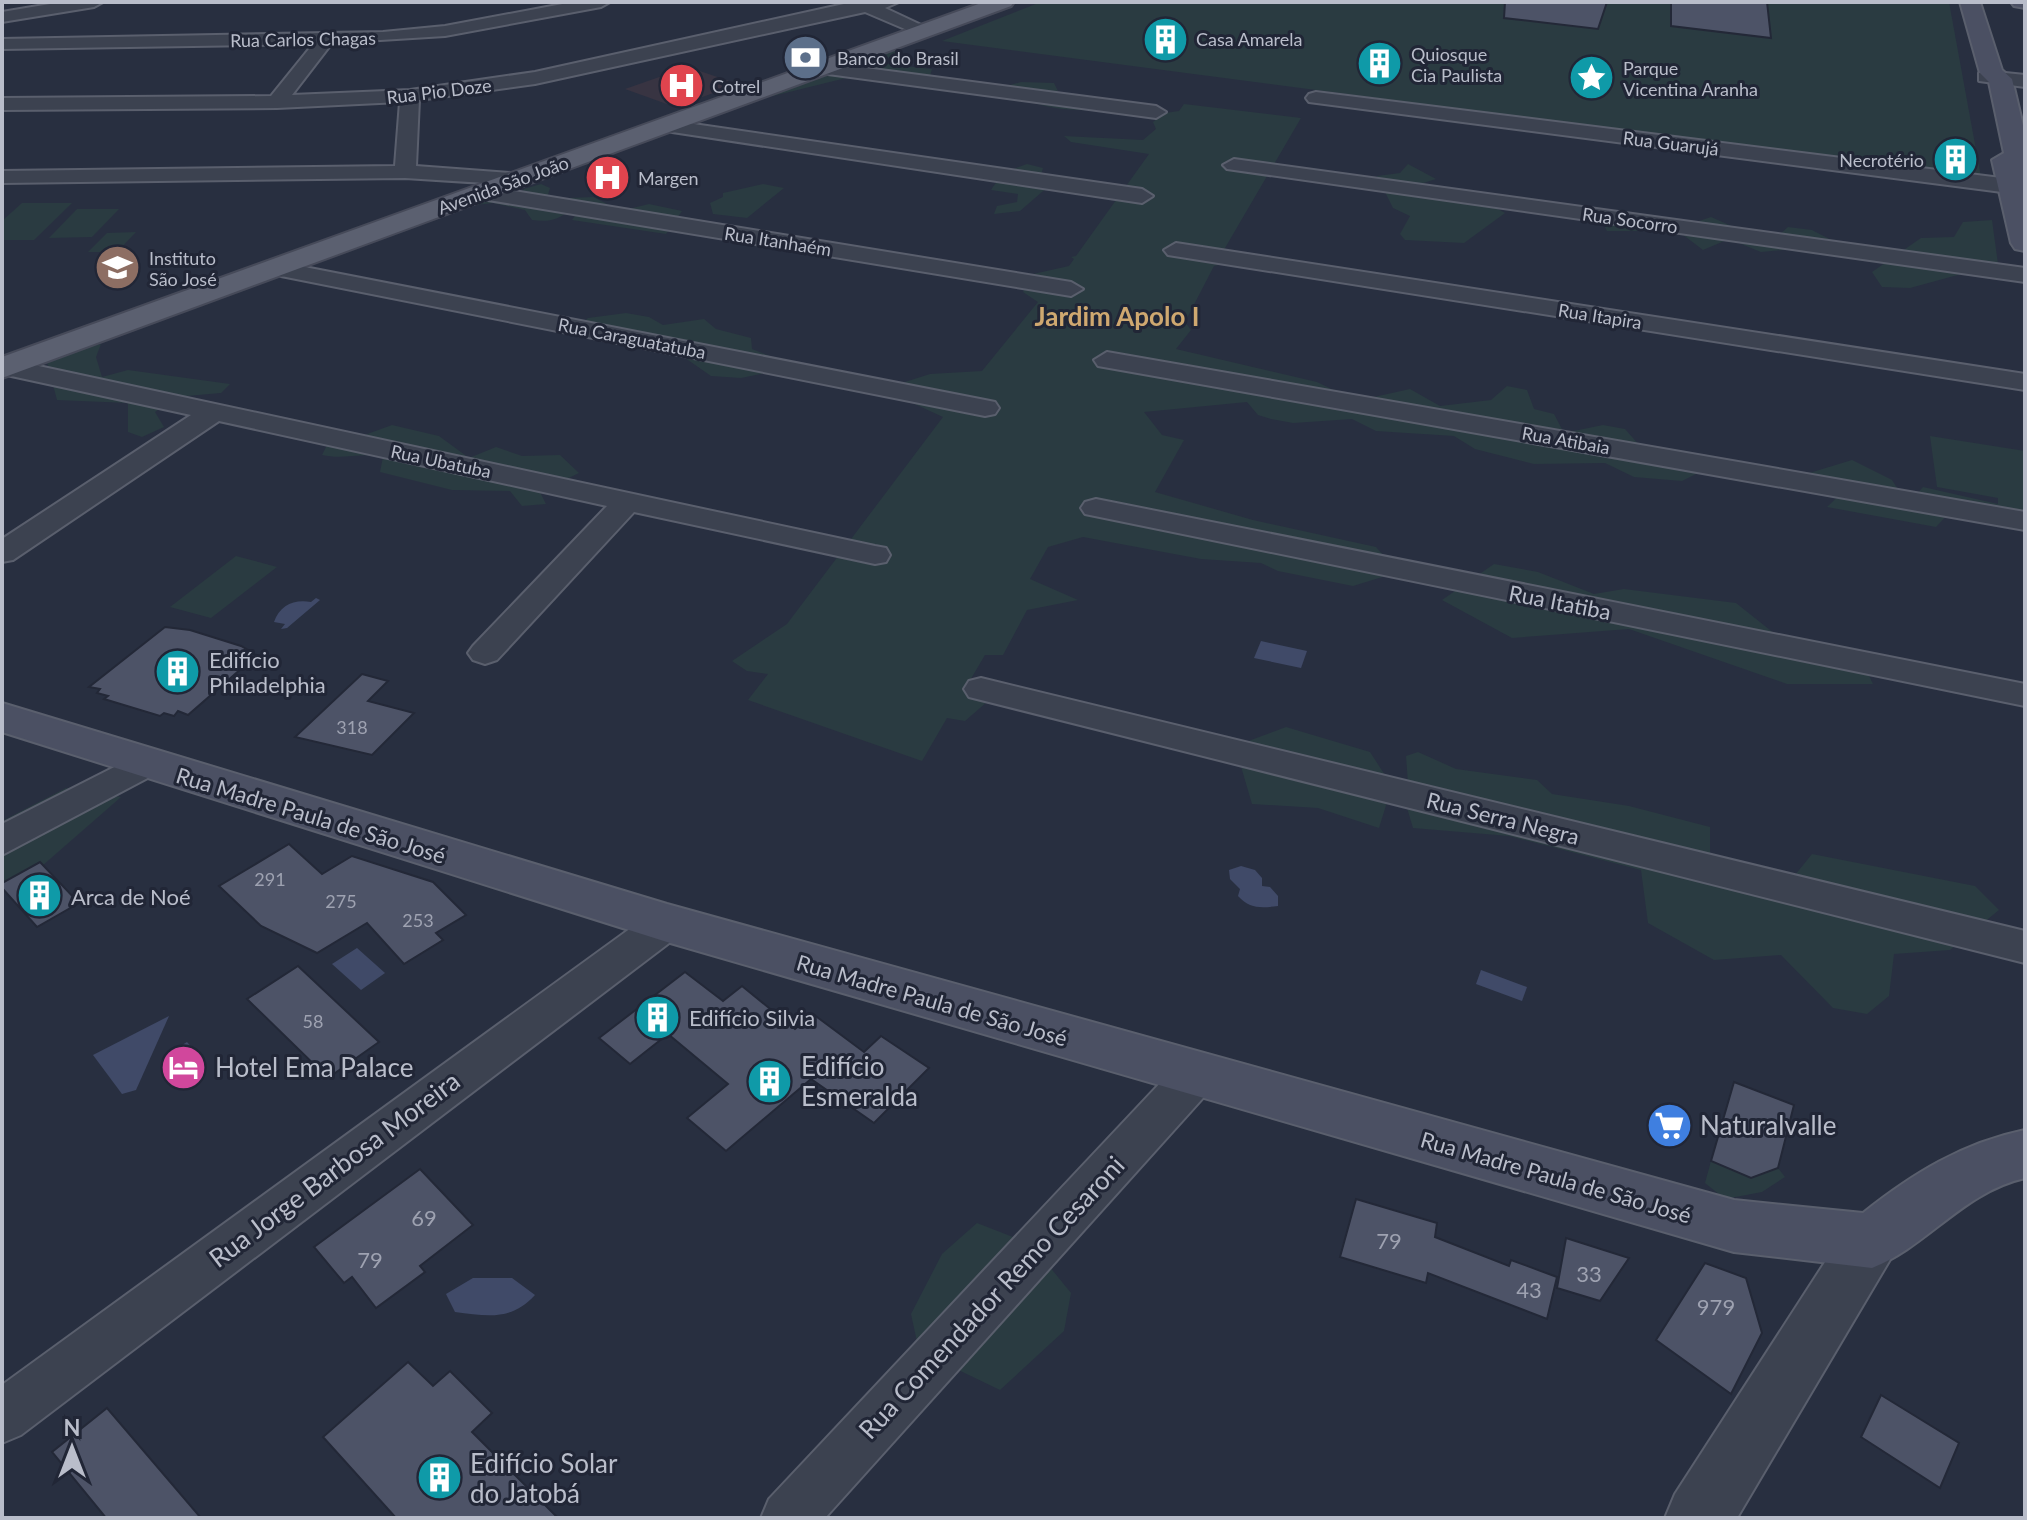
<svg xmlns="http://www.w3.org/2000/svg" width="2027" height="1520" viewBox="0 0 2027 1520" font-family="Lato,sans-serif">
<style>
.medical{fill:#383442}
.green{fill:#2a3b41}
.water{fill:#404a68}
.building{fill:#4d5367;stroke:#232837;stroke-width:2}
.lines{fill:none;stroke-linecap:round;stroke-linejoin:round}
.minor-casing{stroke:#5a5f6d;stroke-width:4}
.tertiary-casing{stroke:#5a5f6d;stroke-width:4}
.secondary-casing{stroke:#5a5f6d;stroke-width:4}
.primary-casing{stroke:#464a59;stroke-width:4}
.minor{fill:#3c4250;fill-rule:evenodd}
.tertiary{fill:#3c4250;fill-rule:evenodd}
.secondary{fill:#4b5063;fill-rule:evenodd}
.primary{fill:#5b6070;fill-rule:evenodd}
.labels{text-anchor:middle;dominant-baseline:central;stroke-width:6;stroke-linejoin:round;paint-order:stroke}
.far-street-label{font-size:18px;fill:#b9bdca;stroke:#212636}
.far-poi-label{font-size:18px;fill:#b9bdca;stroke:#212636;text-anchor:start}
.number-label{font-size:18px;fill:#9ea2b1}
.street-label{font-size:22px;fill:#b9bdca;stroke:#212636}
.poi-label{font-size:22px;fill:#b9bdca;stroke:#212636;text-anchor:start}
.near-number-label{font-size:22px;fill:#9ea2b1}
.far-district-label{font-size:26px;font-weight:bold;fill:#cfa870;stroke:#212636}
.near-poi-label{font-size:26px;fill:#b9bdca;stroke:#212636;text-anchor:start}
.near-street-label{font-size:26px;fill:#b9bdca;stroke:#212636}
</style>
<rect width="100%" height="100%" fill="#282f40"/>
<!-- medical -->
<polygon class="medical" points="688,67 738,84 675,107 625,89"/>
<!-- green -->
<g class="green">
<polygon points="1041,2 1949,2 1981,177 942,41"/>
<polygon points="910,39 912,43 898,48 898,53 884,60 887,64 932,69 929,80 899,85 846,78 773,96 754,91 833,71 875,69 873,66 849,63"/>
<path d="M1021 82 1054 83 1059 93C1084 93 1102 103 1127 109 1083 111 1039 114 1003 87Z"/>
<polygon points="1184,104 1301,118 1218,260 1222,264 1214,266 1185,322 1191,330 1176,349 1317,382 1356,401 1410,389 1440,406 1491,400 1507,386 1527,390 1534,409 1554,414 1564,433 1603,425 1625,429 1640,446 1679,455 1698,473 1682,481 1634,477 1605,463 1534,464 1475,449 1454,436 1376,431 1352,419 1293,423 1271,419 1258,415 1247,402 1144,412 1162,435 1184,440 1155,492 1253,520 1376,547 1390,563 1389,575 1353,586 1278,571 1261,563 1201,559 1083,537 1048,547 1030,579 1078,600 1027,610 1003,655 985,655 969,682 995,695 965,721 947,718 922,761 748,700 768,674 747,671 732,661 787,624 943,417 906,400 905,382 930,374 982,371 1038,302 1023,292 1033,274 1069,266 1074,259 1071,257 1076,256 1149,154 1071,142 1064,136 1143,140 1156,129 1153,122 1165,113 1179,111"/>
<path d="M1027 164 1043 168 1041 175 1050 185 1020 211 994 214 997 206 1017 202 1018 194 991 190C1000 175 1011 169 1027 164Z"/>
<polygon points="1408,164 1436,179 1417,185 1420,198 1491,205 1505,213 1464,243 1405,240 1400,234 1410,216 1393,208 1377,176 1400,173"/>
<path d="M541 184 550 188 547 198 569 210C558 221 547 222 532 220L525 210 493 203 459 207 509 187 520 195 524 189Z"/>
<polygon points="763,184 784,188 747,218 713,214 710,203 723,197 723,193"/>
<polygon points="593,197 609,205 604,215 649,204 682,211 666,234 572,220 582,206 569,198"/>
<polygon points="22,203 72,203 34,240 2,240 2,221"/>
<polygon points="77,209 119,209 92,237 49,238"/>
<polygon points="1630,212 1690,224 1711,217 1736,228 1778,236 1788,227 1812,230 1841,245 1761,252 1729,239 1703,250 1678,231 1607,231 1601,220"/>
<polygon points="1992,220 1998,264 1910,288 1882,287 1872,272 1921,238 1954,237 1963,222"/>
<polygon points="136,232 117,252 88,252 107,233"/>
<polygon points="626,313 649,317 663,325 704,319 716,329 751,338 752,349 770,356 770,372 741,378 711,376 675,351 632,348 571,334 588,318"/>
<polygon points="101,344 96,357 102,377 128,370 230,384 221,393 175,397 155,412 164,427 142,437 128,432 128,403 57,400 46,358"/>
<path d="M392 425 439 436 469 458 496 447 522 456 560 455 579 473 540 492 546 504 522 506 510 491 452 490 380 472 383 457C361 452 344 460 322 455L327 445H337Z"/>
<polygon points="1930,436 2025,451 2025,528 1949,513 1936,527 1827,507 1848,487 1806,474 1852,460 1892,480 1908,505 1923,487 1998,504 1998,498 1937,487"/>
<polygon points="236,556 277,567 211,618 170,607"/>
<polygon points="1494,564 1538,572 1594,594 1624,589 1736,603 1780,638 1858,653 1873,684 1787,684 1629,629 1512,638 1442,600"/>
<polygon points="1286,727 1370,752 1392,786 1379,828 1318,808 1252,804 1235,746"/>
<polygon points="1418,752 1456,769 1537,780 1552,794 1629,806 1710,827 1710,870 1787,885 1812,854 1975,886 1999,910 1950,950 1894,954 1889,996 1867,1014 1833,1008 1781,955 1714,960 1648,923 1641,870 1509,836 1413,828 1407,808 1439,815 1408,783 1406,756"/>
<polygon points="66,788 121,797 42,866 2,884 2,821"/>
<polygon points="1711,1161 1751,1178 1778,1168 1785,1177 1762,1192 1725,1199 1705,1183"/>
<polygon points="977,1223 1031,1244 1071,1293 1064,1331 1000,1390 919,1351 911,1314 942,1254"/>
</g>
<!-- water -->
<g class="water">
<path d="M316 598 320 600 287 628 281 629 285 624 274 622C280 605 294 599 311 602Z"/>
<polygon points="1261,641 1307,651 1301,668 1254,658"/>
<path d="M1241 866 1255 870 1262 878V886L1270 887 1278 896V906C1261 908 1250 909 1238 896L1240 889 1230 879 1229 870Z"/>
<polygon points="357,948 385,973 361,990 332,964"/>
<polygon points="1481,970 1527,987 1522,1001 1476,984"/>
<polygon points="169,1016 136,1090 122,1094 93,1055"/>
<polygon points="187,1042 202,1060 179,1074 165,1056"/>
<path d="M473 1278H512L535 1295C511 1321 488 1316 455 1312L446 1294Z"/>
</g>
<!-- building -->
<g class="building">
<polygon points="1505,2 1607,2 1598,29 1504,18"/>
<polygon points="1671,2 1767,2 1771,38 1671,26"/>
<polygon points="165,627 190,630 241,646 248,650 246,652 257,655 188,715 178,711 174,716 164,713 160,716 104,699 108,696 97,693 100,689 89,687"/>
<polygon points="362,674 388,681 368,701 414,713 372,755 295,737"/>
<polygon points="289,844 322,874 352,856 433,882 466,915 436,933 443,940 404,964 367,923 317,953 261,926 219,886"/>
<polygon points="40,862 79,903 37,927 2,888 2,883"/>
<polygon points="298,966 379,1042 328,1078 247,999"/>
<polygon points="685,972 723,1001 742,986 795,1029 813,1014 864,1052 881,1036 929,1068 874,1123 811,1079 726,1151 687,1118 728,1084 668,1034 630,1064 599,1038"/>
<polygon points="1734,1082 1794,1105 1778,1168 1751,1178 1711,1161"/>
<polygon points="420,1169 473,1225 420,1266 425,1272 376,1308 352,1277 344,1283 314,1247"/>
<polygon points="1356,1199 1437,1223 1435,1237 1509,1266 1511,1260 1557,1277 1547,1319 1428,1273 1426,1283 1340,1257"/>
<polygon points="1566,1238 1629,1258 1600,1301 1557,1288"/>
<polygon points="1705,1263 1746,1278 1762,1333 1731,1394 1656,1340"/>
<polygon points="408,1362 433,1386 450,1371 492,1413 472,1432 558,1518 396,1518 323,1437"/>
<polygon points="1881,1395 1959,1443 1940,1488 1861,1437"/>
<polygon points="107,1408 201,1518 106,1518 52,1452"/>
</g>
<g class="lines">
<defs>
<g id="minor">
<polygon points="62,2 103,2 94,7 2,22 2,12"/>
<polygon points="573,2 610,2 601,7 445,36 332,43 292,95 410,90 535,72 853,2 899,2 885,8 934,31 931,35 919,35 865,12 535,84 419,100 416,166 524,174 527,179 516,185 405,178 2,183 2,171 395,166 400,102 277,108 2,110 2,98 271,96 313,44 2,49 2,39 383,32 445,26"/>
<polygon points="820,62 1156,106 1166,112 1156,118 813,72 813,64"/>
<polygon points="1986,71 2025,75 2025,87 1979,81 1979,73"/>
<polygon points="1316,92 2025,181 2025,195 1309,102 1306,98 1309,94"/>
<polygon points="666,120 1142,189 1153,196 1142,203 659,130 656,126 659,122"/>
<polygon points="1234,159 2025,268 2025,282 1227,169 1223,165"/>
<polygon points="484,186 1071,282 1083,289 1071,296 476,198 473,193"/>
<polygon points="1176,243 2025,374 2025,390 1168,255 1164,250"/>
<polygon points="279,262 985,400 995,402 999,408 995,414 985,416 271,274 267,269 271,264"/>
<polygon points="1107,352 2025,512 2025,530 1098,366 1094,360"/>
<polygon points="6,359 875,546 886,548 890,555 886,562 875,564 634,512 497,660 485,664 473,660 468,653 473,646 607,506 219,421 13,560 2,562 2,539 191,415 2,374 2,360"/>
<polygon points="1096,499 2025,684 2025,706 1085,514 1081,508 1085,502"/>
<polygon points="981,678 2025,931 2025,963 969,697 964,689 969,681"/>
<polygon points="146,751 159,754 164,763 159,772 2,855 2,824"/>
<polygon points="667,908 681,912 687,923 681,934 21,1435 2,1443 2,1385 653,912"/>
<polygon points="1195,1058 1211,1063 1217,1076 1211,1089 825,1518 761,1518 769,1499 1179,1063"/>
</g>
<polygon id="tertiary" points="1872,1214 1893,1222 1901,1241 1737,1518 1665,1518 1675,1494 1851,1222"/>
<g id="secondary">
<polygon points="1960,2 1980,2 2002,70 2012,79 2025,134 2025,251 2015,249 2011,243 1992,160 2004,153 1989,82 1980,73"/>
<polygon points="2011,2 2025,2 2025,8 2014,6"/>
<path d="M2 703 667 904 1734 1200 1863 1213C1912 1174 1962 1143 2025 1130V1178C1963 1192 1928 1246 1872 1268L1734 1252 667 942 2 732Z"/>
</g>
<polygon id="primary" points="984,2 1014,2 1011,6 2,378 2,357"/>
</defs>
<!-- minor casing -->
<use href="#minor" class="minor-casing"/>
<!-- tertiary casing -->
<use href="#tertiary" class="tertiary-casing"/>
<!-- secondary casing -->
<use href="#secondary" class="secondary-casing"/>
<!-- primary casing -->
<use href="#primary" class="primary-casing"/>
<!-- minor -->
<use href="#minor" class="minor"/>
<!-- tertiary -->
<use href="#tertiary" class="tertiary"/>
<!-- secondary -->
<use href="#secondary" class="secondary"/>
<!-- primary -->
<use href="#primary" class="primary"/>
</g>
<!-- icons -->
<defs>
<symbol id="building-disc" viewBox="-11 -11 22 22"><circle r="9.5" fill="#0f9aa8" stroke="#212636"/><path d="M-4-6H4V6H1V3H-1V6H-4ZM-2.5-4.3h1.7v1.8h-1.7ZM.8-4.3h1.7v1.8H.8ZM-2.5-1h1.7V.8h-1.7ZM.8-1h1.7V.8H.8Z" fill="#fff"/></symbol>
<symbol id="bank-disc" viewBox="-11 -11 22 22"><circle r="9.5" fill="#5c6f8a" stroke="#212636"/><path d="M-6-4H6V4H-6ZM0-2.3a2.3 2.3 0 1 0 0 4.6a2.3 2.3 0 1 0 0-4.6Z" fill="#fff"/></symbol>
<symbol id="sight-disc" viewBox="-11 -11 22 22"><circle r="9.5" fill="#0f9aa8" stroke="#212636"/><path d="M0-6L1.8-2.2L6-1.7L2.9 1.2L3.7 5.4L0 3.3L-3.7 5.4L-2.9 1.2L-6-1.7L-1.8-2.2Z" fill="#fff"/></symbol>
<symbol id="hospital-disc" viewBox="-11 -11 22 22"><circle r="9.5" fill="#e0444e" stroke="#212636"/><path d="M-5-5h3v3.5h4V-5h3V5h-3V1.5h-4V5h-3Z" fill="#fff"/></symbol>
<symbol id="school-disc" viewBox="-11 -11 22 22"><circle r="9.5" fill="#8d6e63" stroke="#212636"/><path d="M0-5L7-2L0 1L-7-2ZM-4 1L0 2.5L4 1V4Q0 6-4 4Z" fill="#fff"/></symbol>
<symbol id="hotel-disc" viewBox="-11 -11 22 22"><circle r="9.5" fill="#d1479c" stroke="#212636"/><path d="M-6-4.5h1.5V1H6V5H4.5V3h-9V5H-6ZM-4 0a1.8 1.8 0 1 1 3.6 0ZM.5 0V-2.5h3Q6-2.5 6 0Z" fill="#fff"/></symbol>
<symbol id="supermarket-disc" viewBox="-11 -11 22 22"><circle r="9.5" fill="#3f7fe0" stroke="#212636"/><path d="M-6-5.5h2.5l.6 2H6L4.5 2H-2.5L-4.4-4H-6ZM-1.5 3.2a1.3 1.3 0 1 0 .1 0ZM3 3.2a1.3 1.3 0 1 0 .1 0Z" fill="#fff"/></symbol>
</defs>
<g fill-rule="evenodd">
<use href="#building-disc" x="1140" y="14" width="51" height="51"/>
<use href="#bank-disc" x="780" y="32" width="51" height="51"/>
<use href="#building-disc" x="1354" y="38" width="51" height="51"/>
<use href="#sight-disc" x="1566" y="52" width="51" height="51"/>
<use href="#hospital-disc" x="656" y="60" width="51" height="51"/>
<use href="#building-disc" x="1930" y="134" width="51" height="51"/>
<use href="#hospital-disc" x="582" y="152" width="51" height="51"/>
<use href="#school-disc" x="92" y="242" width="51" height="51"/>
<use href="#building-disc" x="152" y="646" width="51" height="51"/>
<use href="#building-disc" x="14" y="870" width="51" height="51"/>
<use href="#building-disc" x="632" y="992" width="51" height="51"/>
<use href="#hotel-disc" x="158" y="1042" width="51" height="51"/>
<use href="#building-disc" x="744" y="1056" width="51" height="51"/>
<use href="#supermarket-disc" x="1644" y="1100" width="51" height="51"/>
<use href="#building-disc" x="414" y="1452" width="51" height="51"/>
</g>
<g class="labels">
<!-- far-street labels -->
<g class="far-street-label">
<text transform="translate(303 39) rotate(-1)">Rua Carlos Chagas</text>
<text transform="translate(439 91) rotate(-7)">Rua Pio Doze</text>
<text transform="translate(1671 143) rotate(7)">Rua Guarujá</text>
<text transform="translate(503 185) rotate(-20)">Avenida São João</text>
<text transform="translate(1630 220) rotate(8)">Rua Socorro</text>
<text transform="translate(778 241) rotate(9)">Rua Itanhaém</text>
<text transform="translate(1600 316) rotate(9)">Rua Itapira</text>
<text transform="translate(632 338) rotate(11)">Rua Caraguatatuba</text>
<text transform="translate(1566 440) rotate(10)">Rua Atibaia</text>
<text transform="translate(441 461) rotate(12)">Rua Ubatuba</text>
</g>
<!-- far-poi labels -->
<g class="far-poi-label">
<text x="1196" y="39">Casa Amarela</text>
<text x="1411" y="54">Quiosque<tspan x="1411" dy="21">Cia Paulista</tspan></text>
<text x="837" y="58">Banco do Brasil</text>
<text x="1623" y="68">Parque<tspan x="1623" dy="21">Vicentina Aranha</tspan></text>
<text x="712" y="86">Cotrel</text>
<text x="1924" y="160" text-anchor="end">Necrotério</text>
<text x="638" y="178">Margen</text>
<text x="149" y="258">Instituto<tspan x="149" dy="21">São José</tspan></text>
</g>
<!-- number labels -->
<g class="number-label">
<text x="352" y="727">318</text>
<text x="270" y="879">291</text>
<text x="341" y="901">275</text>
<text x="418" y="920">253</text>
<text x="313" y="1021">58</text>
</g>
<!-- street labels -->
<g class="street-label">
<text transform="translate(1560 602) rotate(11)">Rua Itatiba</text>
<text transform="translate(311 815) rotate(17)">Rua Madre Paula de São José</text>
<text transform="translate(1503 818) rotate(14)">Rua Serra Negra</text>
<text transform="translate(932 1000) rotate(16)">Rua Madre Paula de São José</text>
<text transform="translate(1556 1177) rotate(16)">Rua Madre Paula de São José</text>
</g>
<!-- poi labels -->
<g class="poi-label">
<text x="209" y="659">Edifício<tspan x="209" dy="25">Philadelphia</tspan></text>
<text x="71" y="896">Arca de Noé</text>
<text x="689" y="1017">Edifício Silvia</text>
</g>
<!-- near-number labels -->
<g class="near-number-label">
<text x="424" y="1217">69</text>
<text x="1389" y="1240">79</text>
<text x="370" y="1259">79</text>
<text x="1589" y="1273">33</text>
<text x="1529" y="1289">43</text>
<text x="1716" y="1306">979</text>
</g>
<!-- far-district labels -->
<g class="far-district-label">
<text x="1117" y="316">Jardim Apolo I</text>
</g>
<!-- near-poi labels -->
<g class="near-poi-label">
<text x="801" y="1066">Edifício<tspan x="801" dy="30">Esmeralda</tspan></text>
<text x="215" y="1067">Hotel Ema Palace</text>
<text x="1700" y="1125">Naturalvalle</text>
<text x="470" y="1463">Edifício Solar<tspan x="470" dy="30">do Jatobá</tspan></text>
</g>
<!-- near-street labels -->
<g class="near-street-label">
<text transform="translate(334 1169) rotate(-37)">Rua Jorge Barbosa Moreira</text>
<text transform="translate(991 1297) rotate(-47)">Rua Comendador Remo Cesaroni</text>
</g>
</g>
<!-- border -->
<rect width="2027" height="1520" fill="none" stroke="#b9bdca" stroke-width="8"/>
<!-- north arrow -->
<g transform="translate(72 1448)" stroke="#212636" stroke-width="6" paint-order="stroke">
<path d="M0-6L14 30L0 20L-14 30Z" fill="#b9bdca"/>
<text y="-12" font-size="22" font-weight="bold" text-anchor="middle" fill="#b9bdca">N</text>
</g>
</svg>
